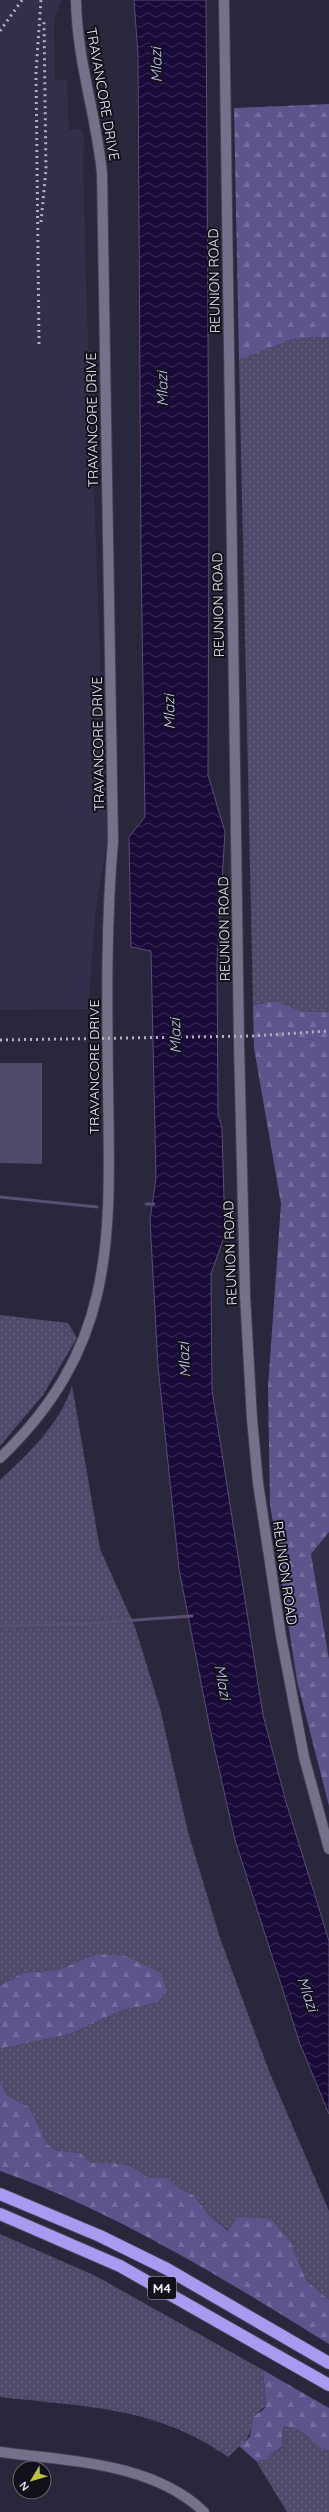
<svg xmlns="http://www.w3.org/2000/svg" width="329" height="2512" viewBox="0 0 329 2512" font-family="Quicksand,sans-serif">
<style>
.built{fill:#332e49}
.grass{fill:url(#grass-dots)}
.forest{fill:url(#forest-firs)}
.pitch{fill:#4f496a}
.water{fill:url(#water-waves);stroke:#594e74}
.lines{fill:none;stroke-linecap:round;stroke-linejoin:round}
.stream{stroke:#594e74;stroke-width:3}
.minor-casing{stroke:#424051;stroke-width:12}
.highway-casing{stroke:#424051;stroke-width:14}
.minor{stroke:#75718a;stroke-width:10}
.highway{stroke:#a999f0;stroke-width:12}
.rail{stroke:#b3b1c1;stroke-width:3;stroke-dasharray:2 4;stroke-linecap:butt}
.labels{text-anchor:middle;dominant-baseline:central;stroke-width:4;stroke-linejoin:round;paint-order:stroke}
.shield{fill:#12111a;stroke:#acaab7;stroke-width:1}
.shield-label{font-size:13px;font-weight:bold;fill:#eeecfa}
.street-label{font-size:14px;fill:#eeecfa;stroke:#12111a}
.water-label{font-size:15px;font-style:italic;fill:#ccc5f8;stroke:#12111a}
</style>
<defs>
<pattern id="grass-dots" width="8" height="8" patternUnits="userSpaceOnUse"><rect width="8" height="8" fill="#4f496a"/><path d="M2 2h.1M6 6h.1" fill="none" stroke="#696380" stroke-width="1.8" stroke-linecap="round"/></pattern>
<pattern id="forest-firs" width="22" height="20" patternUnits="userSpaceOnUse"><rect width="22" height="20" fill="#5e548b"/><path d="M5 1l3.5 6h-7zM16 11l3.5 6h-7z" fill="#756d9c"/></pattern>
<pattern id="water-waves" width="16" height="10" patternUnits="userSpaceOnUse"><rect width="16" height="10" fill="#190a3a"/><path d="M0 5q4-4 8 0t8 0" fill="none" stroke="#3b2e57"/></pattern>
</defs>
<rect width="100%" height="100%" fill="#2a263b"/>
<!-- built -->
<g class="built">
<polygon points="0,0 61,0 54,21 55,80 67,80 69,130 80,129 84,133 85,149 83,151 86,280 107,841 96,908 88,1009 0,1010"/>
<polygon points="329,1532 329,1659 311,1554"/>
</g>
<!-- grass -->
<g class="grass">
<polygon points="329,337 329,1012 303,1012 276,1001 253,1005 239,360 296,338"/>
<polygon points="0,1315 68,1323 77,1338 43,1395 0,1446"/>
<path d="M72 1385 100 1549 135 1627 160 1708 188 1832 220 1938 269 2071 329 2211V2300L306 2280 291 2243 229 2231 209 2215 193 2195 180 2189 168 2178H149C129 2161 117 2163 92 2163L80 2153 55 2150 47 2144 29 2107 7 2095 0 2081V2049L70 2034 123 2010 156 2003 96 1954 58 1970 22 1973 0 1986V1480C28 1454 62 1422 72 1385Z"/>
<path d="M0 2234 96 2276 263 2370 266 2406 253 2416C251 2440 245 2441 228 2457 156 2406 84 2407 0 2397Z"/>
<path d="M293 2426C306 2433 315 2447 329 2450V2512H287L256 2461 266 2460 273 2451 282 2448 283 2427Z"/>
</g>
<!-- forest -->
<g class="forest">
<polygon points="329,104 329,337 296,338 239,360 234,108"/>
<polygon points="276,1001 303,1012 329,1012 329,1532 311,1554 329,1659 329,1806 297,1681 270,1504 268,1387 281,1204 254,1048 253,1005"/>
<polygon points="96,1954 126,1956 161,1973 167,1992 156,2003 123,2010 70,2034 0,2049 0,1986 22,1973 58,1970"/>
<path d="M0 2081 7 2095 29 2107 47 2144 55 2150 80 2153 92 2163C117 2163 129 2161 149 2178H168L180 2189 193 2195 209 2215 228 2231 237 2217 271 2219 291 2243 306 2280 329 2300V2344C226 2280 114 2211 0 2171Z"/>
<path d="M263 2370 329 2408V2450C310 2447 305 2424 283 2427L282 2447 273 2452 267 2460 256 2461 239 2446 250 2437 253 2416 263 2410 266 2406Z"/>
</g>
<!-- pitch -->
<polygon class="pitch" points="0,1063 42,1063 42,1164 0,1163"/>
<!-- water -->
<polygon class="water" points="134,0 206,0 209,503 208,775 225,832 217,961 218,1114 222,1128 225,1234 211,1274 212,1390 263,1715 286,1802 329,1941 329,2114 300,2044 235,1840 210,1729 179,1569 158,1366 150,1220 156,1178 151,951 131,947 129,837 145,817 141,554 138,55"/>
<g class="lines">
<!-- stream -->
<g class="stream">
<polyline points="0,1197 97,1207"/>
<polyline points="146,1204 154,1204"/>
<polyline points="0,1626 80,1624 192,1616"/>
</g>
<defs>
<g id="minor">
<polyline points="224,0 239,1043 245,1295 252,1419 258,1483 281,1636 304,1757 329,1849"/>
<path d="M0 1458C118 1345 110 1236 108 1085 107 1003 106 922 113 841L102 173C96 114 77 61 76 0"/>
<path d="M0 2452C67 2461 152 2462 204 2512"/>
</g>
<g id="highway">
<polyline points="0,2194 100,2236 167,2269 329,2363"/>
<polyline points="0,2214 120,2266 329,2385"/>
</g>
</defs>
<!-- minor casing -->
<use href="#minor" class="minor-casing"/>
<!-- highway casing -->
<use href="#highway" class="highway-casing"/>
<!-- minor -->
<use href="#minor" class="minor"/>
<!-- highway -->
<use href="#highway" class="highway"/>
<!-- rail -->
<g class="rail">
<polyline points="0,31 22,0"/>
<polyline points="41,222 46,169 44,22"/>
<polyline points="39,344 36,72 41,0"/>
<polyline points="0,1040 252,1036 329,1031"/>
</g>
</g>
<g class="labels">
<!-- shield labels -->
<rect class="shield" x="148" y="2277" width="28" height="22" rx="3"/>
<g class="shield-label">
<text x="162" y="2288">M4</text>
</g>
<!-- street labels -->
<g class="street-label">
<text transform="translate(103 94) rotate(80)">TRAVANCORE DRIVE</text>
<text transform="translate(214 281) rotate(-91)">REUNION ROAD</text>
<text transform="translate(92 420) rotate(-91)">TRAVANCORE DRIVE</text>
<text transform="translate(218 605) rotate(-91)">REUNION ROAD</text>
<text transform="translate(98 744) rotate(-91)">TRAVANCORE DRIVE</text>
<text transform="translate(224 929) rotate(-91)">REUNION ROAD</text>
<text transform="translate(94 1067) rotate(-90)">TRAVANCORE DRIVE</text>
<text transform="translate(230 1253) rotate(-92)">REUNION ROAD</text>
<text transform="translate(285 1573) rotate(82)">REUNION ROAD</text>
</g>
<!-- water labels -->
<g class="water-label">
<text transform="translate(156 65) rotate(-91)">Mlazi</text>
<text transform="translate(162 389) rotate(-91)">Mlazi</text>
<text transform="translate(169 712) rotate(-91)">Mlazi</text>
<text transform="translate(175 1036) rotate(-91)">Mlazi</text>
<text transform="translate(184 1360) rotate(-93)">Mlazi</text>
<text transform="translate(223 1682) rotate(79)">Mlazi</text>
<text transform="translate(308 1994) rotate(71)">Mlazi</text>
</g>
</g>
<!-- north arrow -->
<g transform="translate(32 2480) rotate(232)"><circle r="19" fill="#12111a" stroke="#6a6974"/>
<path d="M0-3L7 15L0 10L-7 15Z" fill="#bbc045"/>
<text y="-6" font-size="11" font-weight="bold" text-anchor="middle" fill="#eeecfa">N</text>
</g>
</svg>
